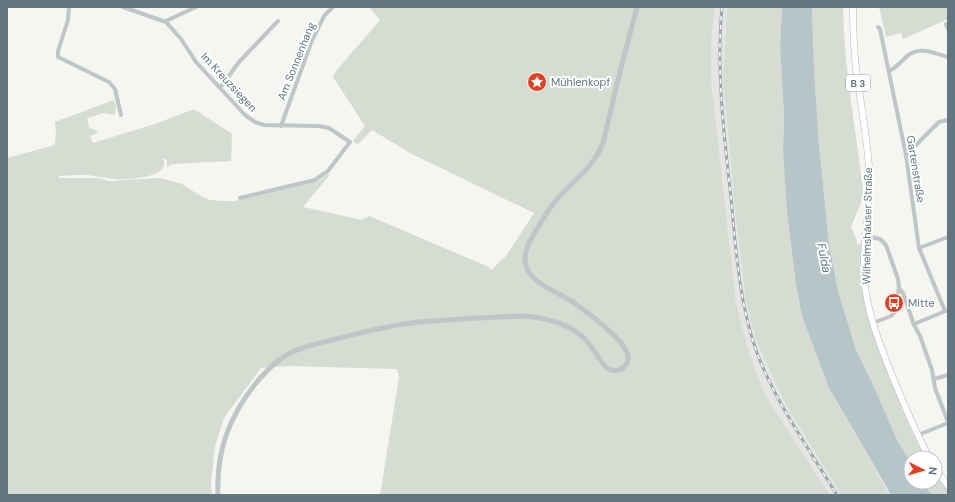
<svg xmlns="http://www.w3.org/2000/svg" width="955" height="502" viewBox="0 0 955 502" font-family="'DM Sans',sans-serif">
<style>
.built{fill:#e5e6e4}
.green{fill:#d6dcd2}
.water{fill:#b7c5c8}
.lines{fill:none;stroke-linecap:round;stroke-linejoin:round}
.primary-casing{stroke:#b3b8bb;stroke-width:7}
.minor{stroke:#c0c5c7;stroke-width:4}
.tertiary{stroke:#c0c5c7;stroke-width:5}
.primary{stroke:#fff;stroke-width:6}
.rail-casing{stroke:#a0a8ac;stroke-width:3}
.rail{stroke:#fff;stroke-width:1.5;stroke-dasharray:4.5;stroke-linecap:butt}
.labels{text-anchor:middle;dominant-baseline:central;stroke-width:4;stroke-linejoin:round;paint-order:stroke}
.shield{fill:#fff;stroke:#92a0a8;stroke-width:1}
.shield-label{font-size:10px;font-weight:bold;fill:#637782}
.street-label{font-size:11px;fill:#637782;stroke:#fff}
.poi-label{font-size:11px;fill:#637782;stroke:#fff;text-anchor:start}
.water-label{font-size:12px;font-style:italic;fill:#5f797f;stroke:#fff}
</style>
<rect width="100%" height="100%" fill="#f5f5f1"/>
<!-- built -->
<polygon class="built" points="715,7 727,7 723,77 787,407 841,495 830,495 764,393 748,349 736,302 711,78 711,43"/>
<!-- green -->
<g class="green">
<path d="M369 7H715L711 43V78L736 302 748 349 764 393 830 495H380L399 377 397 369 288 366 261 368 224 418 215 447 211 483 212 495H7V158L55 145 56 134 55 122 114 100 116 106 115 115 104 113 87 118 89 128 94 129 98 133 90 136 93 143 155 124 194 109 232 134 231 161 172 164 167 167V160L163 158C164 161 165 164 163 167 159 178 125 180 114 179 105 178 97 176 87 175 78 175 69 175 59 176V178H98L108 181 160 178 182 184 199 195 210 200 223 201H235L262 195 318 181 328 174 329 176 303 207 362 220 369 216 489 267 491 270 506 256 534 213 412 154 372 130 358 144 353 141 365 126 333 77 336 71 380 20Z"/>
<polygon points="727,7 782,7 780,46 784,116 783,151 787,212 796,285 802,316 829,388 890,495 841,495 787,407 758,345 746,302 735,208 723,77"/>
<path d="M812 7H843C844 69 856 130 863 191L861 203 851 227 857 241V245L862 243 870 323 902 409 915 438 926 458H911V463L896 438 876 391 856 350 838 291 829 243 819 144 814 68Z"/>
<polygon points="879,7 948,7 948,19 903,39 901,33 886,37"/>
<polygon points="935,474 948,490 948,495 932,495 922,482 935,482"/>
</g>
<!-- water -->
<polygon class="water" points="782,7 812,7 814,68 819,144 829,243 838,291 856,350 876,391 896,438 911,463 911,482 922,482 932,495 891,495 829,388 802,316 796,285 787,212 783,151 784,116 780,46"/>
<g class="lines">
<defs>
<g id="primary">
<path d="M853 7C853 32 854 58 858 83 862 111 867 139 869 167 872 204 862 240 864 276 866 311 880 345 893 378 904 405 916 432 929 458"/>
<polyline points="935,468 948,486"/>
</g>
</defs>
<!-- primary casing -->
<use href="#primary" class="primary-casing"/>
<!-- minor -->
<g class="minor">
<polyline points="69,7 68,20 58,51 58,57 109,82 115,89 121,115"/>
<polyline points="123,7 166,22 181,39 196,62 245,115 255,122 264,125 319,126 329,128 350,142 328,171 315,180 240,198"/>
<polyline points="166,21 196,7"/>
<polyline points="946,24 948,29"/>
<polyline points="878,27 880,29 906,155 919,248 945,311"/>
<path d="M889 71C896 68 900 63 906 57 919 45 933 53 948 57"/>
<polyline points="220,88 239,62 278,21"/>
<polyline points="281,126 311,43 324,16 333,7"/>
<polyline points="906,155 939,122 948,120"/>
<polyline points="867,236 880,239 886,245 898,279 899,288 894,313 891,316 873,323"/>
<polyline points="919,248 948,237"/>
<polyline points="899,288 903,293 914,325 920,336 932,370 935,388 948,422"/>
<polyline points="914,324 948,310"/>
<polyline points="934,379 948,375"/>
<polyline points="918,435 948,423"/>
</g>
<!-- tertiary -->
<path class="tertiary" d="M218 495C216 451 229 417 256 383 264 374 272 364 282 358 298 347 318 344 336 339 363 332 391 325 419 322 454 319 490 317 525 316 546 318 569 324 584 338 590 344 594 351 599 358 601 362 604 366 609 369 617 374 629 367 628 357 627 347 616 337 608 330 598 320 585 311 573 302 557 291 526 283 525 260 525 248 531 239 537 229 543 219 549 208 557 199 573 181 594 167 603 143L620 72 637 7"/>
<!-- primary -->
<use href="#primary" class="primary"/>
<defs>
<path id="rail" d="M722 7C716 71 724 134 731 198 736 250 739 303 757 353 776 403 809 449 837 495"/>
</defs>
<!-- rail casing -->
<use href="#rail" class="rail-casing"/>
<!-- rail -->
<use href="#rail" class="rail"/>
</g>
<!-- icons -->
<defs>
<symbol id="sight-disc" viewBox="-11 -11 22 22"><circle r="9.5" fill="#e53f21" stroke="#fff"/><path d="M0-6L1.8-2.2L6-1.7L2.9 1.2L3.7 5.4L0 3.3L-3.7 5.4L-2.9 1.2L-6-1.7L-1.8-2.2Z" fill="#fff"/></symbol>
<symbol id="bus-disc" viewBox="-11 -11 22 22"><circle r="9.5" fill="#e53f21" stroke="#fff"/><path d="M-5-6H5V4H4V6H2V4H-2V6H-4V4H-5ZM-3.5-4V0h7V-4ZM-3.5 1.2v1.5H-2V1.2ZM2 1.2v1.5H3.5V1.2Z" fill="#fff"/></symbol>
</defs>
<g fill-rule="evenodd">
<use href="#sight-disc" x="526" y="71" width="22" height="22"/>
<use href="#bus-disc" x="883" y="292" width="22" height="22"/>
</g>
<g class="labels">
<!-- shield labels -->
<rect class="shield" x="846" y="75" width="24" height="16" rx="3"/>
<g class="shield-label">
<text x="858" y="83">B 3</text>
</g>
<!-- street labels -->
<g class="street-label">
<text transform="translate(296 61) rotate(-68)">Am Sonnenhang</text>
<text transform="translate(229 82) rotate(47)">Im Kreuzsiegen</text>
<text transform="translate(916 169) rotate(81)">Gartenstraße</text>
<text transform="translate(867 226) rotate(-89)">Wilhelmshäuser Straße</text>
</g>
<!-- poi labels -->
<g class="poi-label">
<text x="551" y="82">Mühlenkopf</text>
<text x="908" y="303">Mitte</text>
</g>
<!-- water labels -->
<g class="water-label">
<text transform="translate(824 258) rotate(79)">Fulda</text>
</g>
</g>
<!-- border -->
<rect width="955" height="502" fill="none" stroke="#637782" stroke-width="16"/>
<!-- north arrow -->
<g transform="translate(923 470) rotate(95)"><circle r="19" fill="#ffffff" stroke="#c1c9cd"/>
<path d="M0-3L7 15L0 10L-7 15Z" fill="#e53f21"/>
<text y="-6" font-size="11" font-weight="bold" text-anchor="middle" fill="#637782">N</text>
</g>
</svg>
